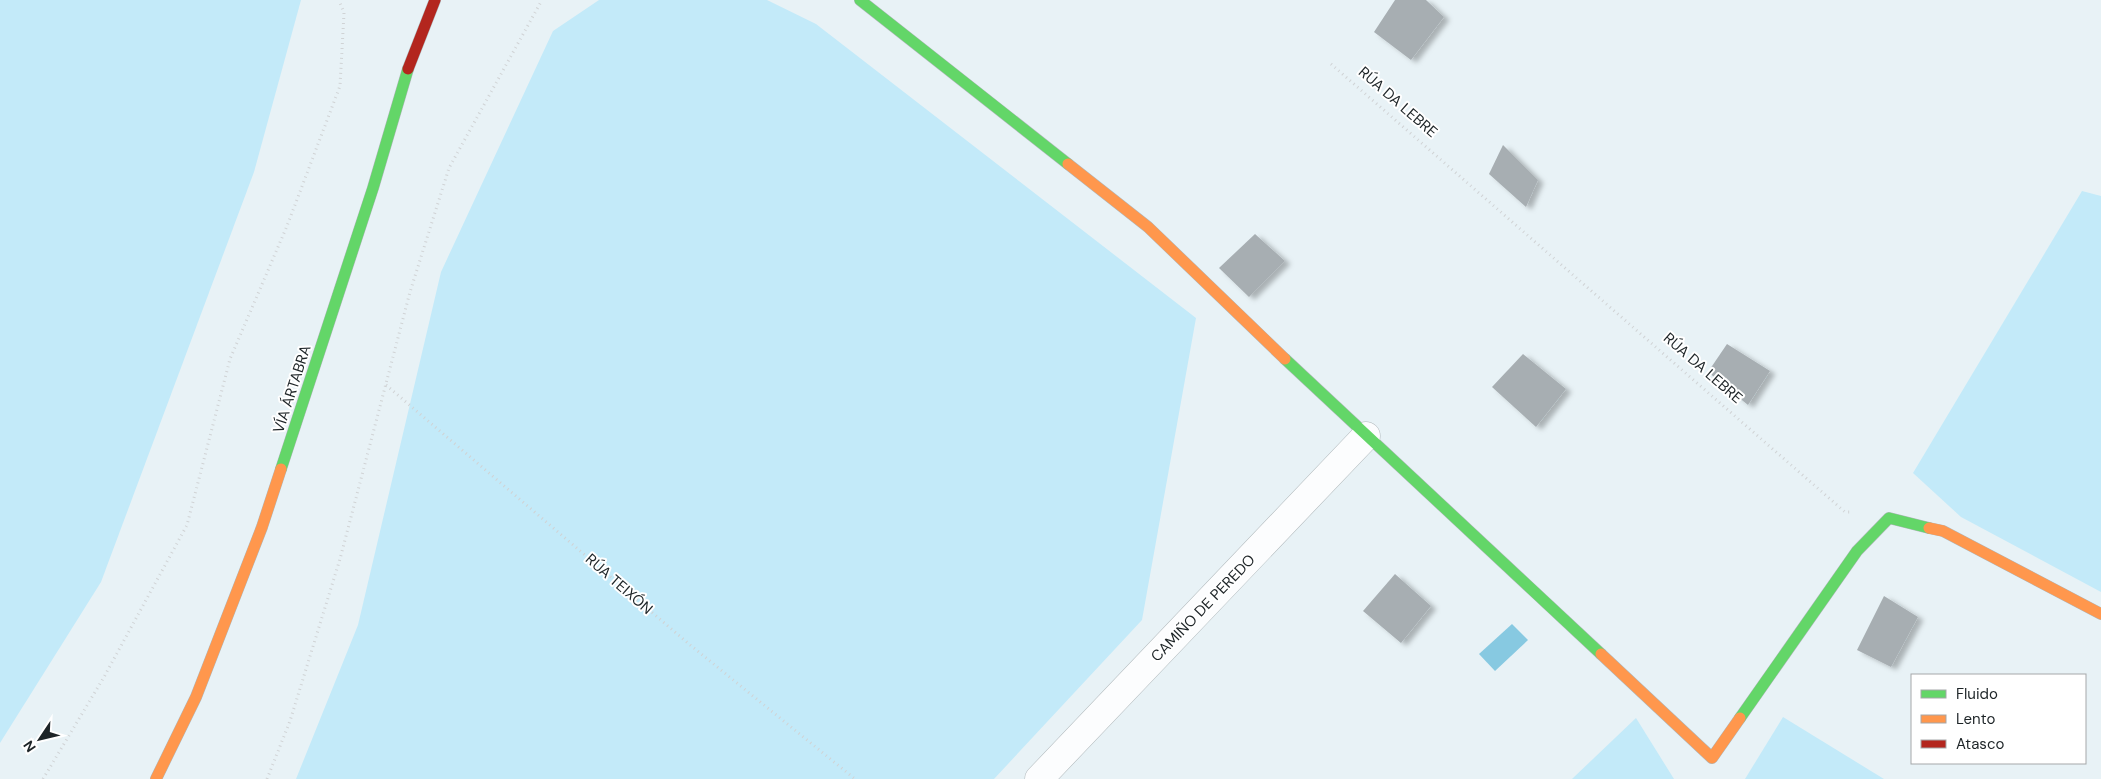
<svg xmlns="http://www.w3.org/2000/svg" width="2101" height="779" viewBox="0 0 2101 779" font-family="'DM Sans',sans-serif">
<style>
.green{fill:#c3eaf9}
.water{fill:#87c9e1}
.building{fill:#a7aeb2;filter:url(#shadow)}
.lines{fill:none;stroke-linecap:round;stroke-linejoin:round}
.street-casing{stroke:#afb7ba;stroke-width:29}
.fast-casing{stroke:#afb7ba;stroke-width:12}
.slow-casing{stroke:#afb7ba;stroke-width:12}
.jam-casing{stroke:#afb7ba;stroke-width:12}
.path{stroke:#d0d3d5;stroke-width:3;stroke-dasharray:1 4;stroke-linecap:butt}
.street{stroke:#fcfdfe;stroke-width:28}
.fast{stroke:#63d668;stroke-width:11}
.slow{stroke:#ff974d;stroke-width:11}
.jam{stroke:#b3261e;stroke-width:11}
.labels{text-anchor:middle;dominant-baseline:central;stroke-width:4;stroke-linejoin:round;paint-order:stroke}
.street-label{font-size:15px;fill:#1d2427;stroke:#fff}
</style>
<defs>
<filter id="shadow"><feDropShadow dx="5.5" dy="3" stdDeviation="2.5" flood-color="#0004"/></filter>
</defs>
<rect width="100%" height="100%" fill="#e8f2f6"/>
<!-- green -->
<g class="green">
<polygon points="0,0 301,0 254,172 101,582 0,743"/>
<polygon points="599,0 767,0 816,24 1196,318 1142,620 994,779 296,779 358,625 441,272 553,31"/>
<polygon points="2082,191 2101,196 2101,592 1961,517 1913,473"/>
<polygon points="1783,717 1884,779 1745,779"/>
<polygon points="1636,718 1674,779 1572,779"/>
</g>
<!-- water -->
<polygon class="water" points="1512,624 1528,640 1495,671 1479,654"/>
<!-- building -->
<g class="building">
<polygon points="1395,0 1426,0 1444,17 1411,60 1374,32"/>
<polygon points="1503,145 1538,180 1526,207 1489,174"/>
<polygon points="1255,234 1285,261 1249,297 1219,268"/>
<polygon points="1727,344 1770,371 1748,405 1708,372"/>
<polygon points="1523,354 1566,389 1536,427 1492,387"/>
<polygon points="1395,574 1431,606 1401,643 1363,611"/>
<polygon points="1884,596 1918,617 1891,667 1857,650"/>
</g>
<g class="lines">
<defs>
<polyline id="street" points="1039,779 1366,436"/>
<g id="fast">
<polyline points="860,0 1068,164"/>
<polyline points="1285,359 1601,654"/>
<polyline points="281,469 373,188 408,69"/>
<polyline points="1740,718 1857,551 1889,518 1929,528"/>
</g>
<g id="slow">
<polyline points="1068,164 1148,227 1285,359"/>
<polyline points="1929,528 1943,531 2101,614"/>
<polyline points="1601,654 1712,758 1740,718"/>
<polyline points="156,779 196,697 262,527 281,469"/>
</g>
<polyline id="jam" points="408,69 435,0"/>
</defs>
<!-- street casing -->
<use href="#street" class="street-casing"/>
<!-- fast casing -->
<use href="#fast" class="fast-casing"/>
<!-- slow casing -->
<use href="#slow" class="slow-casing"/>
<!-- jam casing -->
<use href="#jam" class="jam-casing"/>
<!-- path -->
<g class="path">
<polyline points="1331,64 1845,512 1851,512"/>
<polyline points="386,385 689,644 855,779"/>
<polyline points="43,779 104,677 187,525 230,359 287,226 340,86 344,13 339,0"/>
<polyline points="267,779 290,721 340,559 410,292 449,168 542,0"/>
</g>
<!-- street -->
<use href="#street" class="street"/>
<!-- fast -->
<use href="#fast" class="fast"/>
<!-- slow -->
<use href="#slow" class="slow"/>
<!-- jam -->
<use href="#jam" class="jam"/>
</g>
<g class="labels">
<!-- street labels -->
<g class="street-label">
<text transform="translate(1398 102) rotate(41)">RÚA DA LEBRE</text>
<text transform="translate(1703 368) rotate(41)">RÚA DA LEBRE</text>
<text transform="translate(292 389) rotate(-72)">VÍA ÁRTABRA</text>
<text transform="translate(619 584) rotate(41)">RÚA TEIXÓN</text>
<text transform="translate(1203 608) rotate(-46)">CAMIÑO DE PEREDO</text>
</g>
</g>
<!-- legend -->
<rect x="1911" y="674" width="175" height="90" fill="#ffffff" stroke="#a5a7a9"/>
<rect x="1921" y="690" width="25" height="8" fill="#63d668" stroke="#a5a7a9"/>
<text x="1956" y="699" font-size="15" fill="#1d2427">Fluido</text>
<rect x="1921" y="715" width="25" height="8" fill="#ff974d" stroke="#a5a7a9"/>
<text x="1956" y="724" font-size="15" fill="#1d2427">Lento</text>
<rect x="1921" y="740" width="25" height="8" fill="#b3261e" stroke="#a5a7a9"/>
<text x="1956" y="749" font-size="15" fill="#1d2427">Atasco</text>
<!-- north arrow -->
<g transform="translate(40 739) rotate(235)" stroke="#ffffff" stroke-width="4" paint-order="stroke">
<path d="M0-4L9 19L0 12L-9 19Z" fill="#1d2427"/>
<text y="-8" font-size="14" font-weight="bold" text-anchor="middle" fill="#1d2427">N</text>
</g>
</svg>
